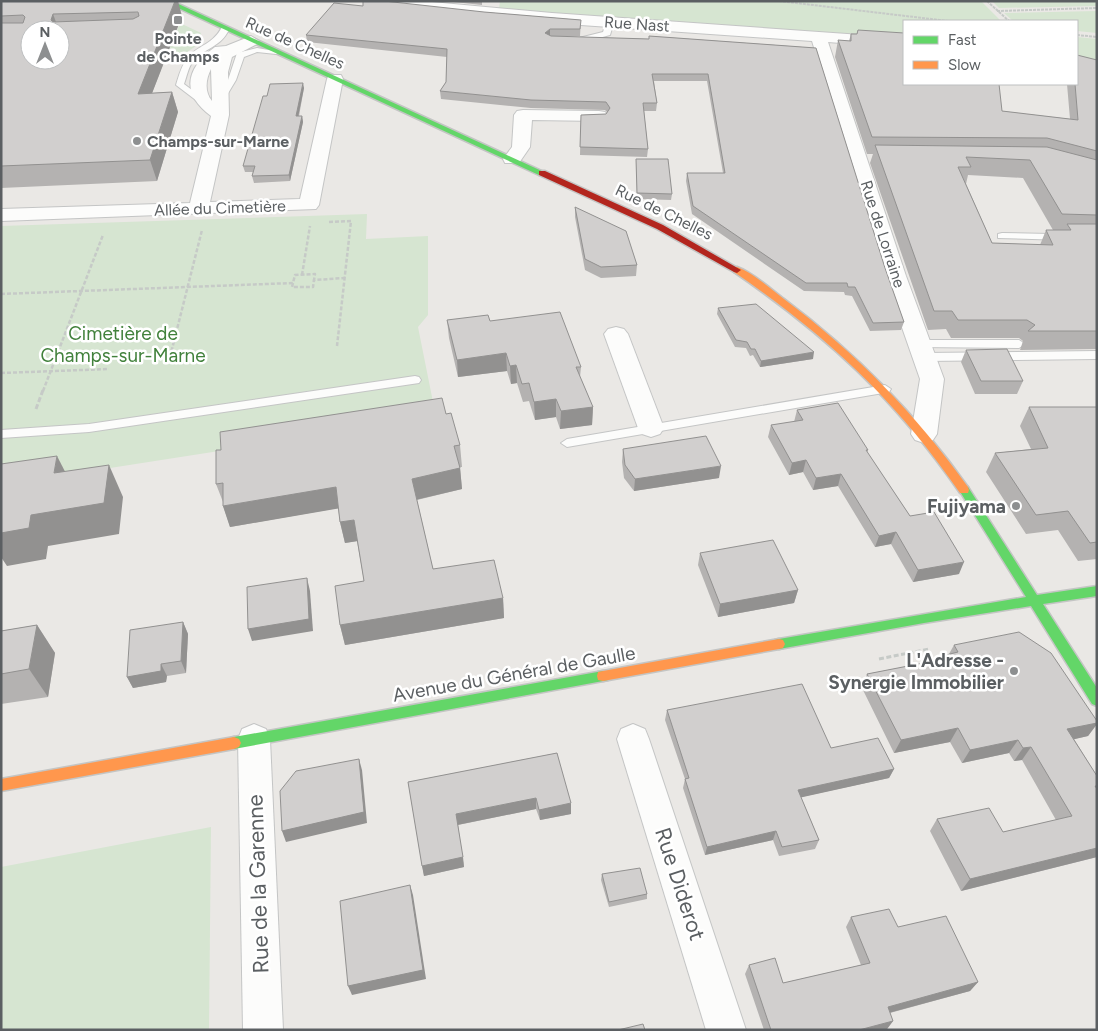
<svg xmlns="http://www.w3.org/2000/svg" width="1098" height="1031" viewBox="0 0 1098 1031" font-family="Figtree,sans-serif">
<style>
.green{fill:#d6e5d1}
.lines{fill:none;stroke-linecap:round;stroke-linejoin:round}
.lane-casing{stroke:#c4c5c5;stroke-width:2}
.street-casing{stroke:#c4c5c5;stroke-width:2}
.fast-casing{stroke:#c4c5c4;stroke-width:3}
.slow-casing{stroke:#c4c5c4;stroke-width:3}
.jam-casing{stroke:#c4c5c4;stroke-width:3}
.path-far2{stroke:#c6cac7;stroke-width:2;stroke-dasharray:3 1;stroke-linecap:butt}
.path-far1{stroke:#c6cac7;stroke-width:2.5;stroke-dasharray:4 2;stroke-linecap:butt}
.path{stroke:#c6cac7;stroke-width:3;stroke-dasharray:5 2.5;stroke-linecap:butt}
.lane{fill:#fcfcfb;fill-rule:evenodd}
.street{fill:#fcfcfb;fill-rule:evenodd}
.fast{fill:#63d668;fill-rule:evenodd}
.slow{fill:#ff974d;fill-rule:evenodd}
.jam{fill:#b3261e;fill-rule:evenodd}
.wall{fill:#b4b2b1;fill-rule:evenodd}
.shaded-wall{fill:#929190}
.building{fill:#d1cfce;stroke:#929190;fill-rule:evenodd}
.poi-dot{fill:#8d8f90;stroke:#fff;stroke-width:2}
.labels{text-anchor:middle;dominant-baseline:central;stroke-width:5;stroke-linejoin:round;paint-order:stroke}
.far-street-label{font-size:16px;fill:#5b5f62;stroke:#fff}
.far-poi-label{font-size:16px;font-weight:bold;fill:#5b5f62;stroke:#fff}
.park-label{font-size:19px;fill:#41813b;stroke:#fff}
.poi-label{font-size:19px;font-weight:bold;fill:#5b5f62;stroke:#fff;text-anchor:end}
.street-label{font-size:19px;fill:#5b5f62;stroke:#fff}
.near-street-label{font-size:22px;fill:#5b5f62;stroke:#fff}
</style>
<rect width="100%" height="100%" fill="#eae8e5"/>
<!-- green -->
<g class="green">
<polygon points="500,1 981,1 1001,21 904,21 904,39 499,9"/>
<polygon points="992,1 1097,1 1097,6 999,8"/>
<polygon points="1097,11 1097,33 1077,31 1077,21 1013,21 1004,13"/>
<polygon points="180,23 201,33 199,44 184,54 167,55"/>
<polygon points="1077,37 1097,39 1097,65 1077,62"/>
<polygon points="367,214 366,239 428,236 428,315 418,327 436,417 1,485 1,226"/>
<polygon points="211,827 209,1030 1,1030 1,867"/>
</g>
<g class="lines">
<defs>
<g id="lane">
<polygon points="607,20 614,22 610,35 584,42 571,40 603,32"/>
<path d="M222 27 229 29C222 47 204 48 193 61 188 68 187 76 184 84L204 99 197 101 176 85C179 75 182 64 189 56 201 44 213 44 222 27Z"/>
<polygon points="257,48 280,52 276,54 257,52 244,57 236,80 224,100 218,100 217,98 228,80 237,53"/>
<polygon points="1002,233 1097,235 1097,241 998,238 998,234"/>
<polygon points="921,340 1019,340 1025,344 1019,348 917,347 917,341"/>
<polygon points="1097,351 1097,359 925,361 919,357 925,353"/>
<polygon points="415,376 419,377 421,380 419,383 89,432 1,438 1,430 89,424"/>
<polygon points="885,385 891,389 889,392 567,447 561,443 567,439"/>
</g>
<g id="street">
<polygon points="363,1 421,1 552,13 904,38 904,48 828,42 906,276 944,379 937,434 933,440 924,443 915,440 911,434 920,379 884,276 812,41 552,23 370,5"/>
<path d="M251 36 259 41 257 44 232 57 228 72 229 115 210 202 300 199 327 79 329 75H341L343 79 319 205 316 209 1 221V209L190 203 211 116C180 93 186 68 215 47L226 46ZM211 69 212 101C204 91 206 79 211 69Z"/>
<polygon points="523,110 599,111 605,112 608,116 605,120 599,121 532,120 530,147 519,163 505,163 503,159 512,147 514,115 517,111"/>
<polygon points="616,327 624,329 628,334 664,428 660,434 651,437 642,434 638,428 604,334 608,329"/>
<polygon points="254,724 266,729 270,739 283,1030 243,1030 238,739 242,729"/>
<polygon points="633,724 645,729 649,739 746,1030 706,1030 617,739 621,729"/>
</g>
<g id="fast">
<polygon points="163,1 172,1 546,173 539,175"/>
<polygon points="964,486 968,487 1037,595 1097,586 1097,596 1043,604 1097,688 1097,706 1092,704 1031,606 924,623 779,649 775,648 773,644 775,640 779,639 1026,597 959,490"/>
<polygon points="603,671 608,672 609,676 608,680 603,681 234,749 229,747 227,743 229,739 234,737"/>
</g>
<g id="slow">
<path d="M737 267C752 272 772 290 784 299 856 353 916 414 968 487L969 490 968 493H960C895 399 827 336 734 272L733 270Z"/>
<polygon points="779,639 783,640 785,644 783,648 779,649 603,681 598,680 597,676 598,672 603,671"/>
<polygon points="234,737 239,739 241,743 239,747 234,749 1,791 1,779"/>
</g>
<polygon id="jam" points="539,171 545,171 663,225 741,270 737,273 734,272 657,229 539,175"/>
</defs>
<!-- lane casing -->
<use href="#lane" class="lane-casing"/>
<!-- street casing -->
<use href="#street" class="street-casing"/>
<!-- fast casing -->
<use href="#fast" class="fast-casing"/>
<!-- slow casing -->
<use href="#slow" class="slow-casing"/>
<!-- jam casing -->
<use href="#jam" class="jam-casing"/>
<!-- path-far2 -->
<g class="path-far2">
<polyline points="779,1 948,21"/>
<polyline points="987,1 1009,21"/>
<polyline points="997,11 1097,8"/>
<polyline points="1077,35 1097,37"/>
</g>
<!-- path-far1 -->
<g class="path-far1">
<polyline points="329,222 351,221 337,346"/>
<polyline points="302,275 310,226"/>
<polyline points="293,283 292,287 313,287 314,280"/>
<polyline points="1,294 293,283 295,275 315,274 314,280 345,278"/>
<polyline points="170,357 202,230"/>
<polyline points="1,373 109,369"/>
<polyline points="43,391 103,235"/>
</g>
<!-- path -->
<g class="path">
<polyline points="36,409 43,390"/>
<polyline points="879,659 929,649"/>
</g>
<!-- lane -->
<use href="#lane" class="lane"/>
<!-- street -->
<use href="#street" class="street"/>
<!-- fast -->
<use href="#fast" class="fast"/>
<!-- slow -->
<use href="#slow" class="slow"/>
<!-- jam -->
<use href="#jam" class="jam"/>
</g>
<!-- wall -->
<g class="wall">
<polygon points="1,1 182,16 152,93 172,92 178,112 157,181 1,188"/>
<polygon points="444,1 482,1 482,5"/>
<polygon points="363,6 484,12 581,20 580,36 551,36 649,39 649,36 816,48 885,268 904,322 901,330 870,331 852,296 845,295 844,292 804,291 692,214 686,181 687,173 723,173 707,81 654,81 657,103 656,111 644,111 648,149 647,157 580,155 581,115 606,114 607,112 605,110 531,108 441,99 440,91 446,82 447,57 307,42 306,35"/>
<path d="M858 30 1002 111 1070 119 1067 84H1077L1097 60V349L1020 350 1023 341 1019 338H951L946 329 928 330 870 163 873 154H867L835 57 838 40 849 41 851 34H857ZM968 175 1023 178 1053 230H1046L1040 245 992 243 966 184Z"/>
<polygon points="304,88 299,116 302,116 303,122 290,181 254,183 252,176 253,172 245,172 243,166 267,96"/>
<polygon points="636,159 672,194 671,200 637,199"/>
<polygon points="575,207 637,265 636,276 601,278 585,270 575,217"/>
<polygon points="718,308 813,359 760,367 753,355 750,356 746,348 735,347 717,314"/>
<polygon points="447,320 490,321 581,367 580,377 593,407 592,425 560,429 556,417 535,420 529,401 523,402 517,383 511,384 507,371 458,377 449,338"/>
<polygon points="966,350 1023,381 1017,394 975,394 961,362"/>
<polygon points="1029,407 1097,407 1097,559 1078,561 1058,530 1026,534 986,472 995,453 1031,449 1020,426"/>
<polygon points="797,410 868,450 867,453 910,516 959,574 913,582 891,544 875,547 838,486 813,490 803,472 789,475 768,437 771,425 794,422"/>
<polygon points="446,414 460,445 462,467 460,467 462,489 417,500 433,569 503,598 504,618 345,645 340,625 364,581 357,541 345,543 340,522 338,508 230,527 223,506 223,502 216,484"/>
<polygon points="623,449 719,478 634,491 624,478 622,462"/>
<polygon points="700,553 798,590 794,603 718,617 698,565"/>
<polygon points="183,622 188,634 186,673 167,676 166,682 133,688 127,677"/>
<polygon points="37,625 55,653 48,697 1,704 1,631"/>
<polygon points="954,645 1097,721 1097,724 1088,736 1074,739 1097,776 1097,857 961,891 930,831 937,819 1003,832 1056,820 1022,760 1014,761 1009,753 962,763 950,742 894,753 862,688 867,674 940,660 942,656 949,654"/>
<polygon points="667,710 831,748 894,769 889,778 801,797 819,840 815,849 779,856 773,840 705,855 683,788 685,779 665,720"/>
<polygon points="557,753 571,814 540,820 536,809 458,825 464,867 424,876 408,782"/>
<polygon points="602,874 647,894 647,899 609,907 601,880"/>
<polygon points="851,917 898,927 978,982 970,991 890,1013 893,1021 887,1029 883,1030 764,1030 745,974 749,965 783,983 861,965 846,927"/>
</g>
<!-- shaded-wall -->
<g class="shaded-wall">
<polygon points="175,1 178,1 182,16 144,114 138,94"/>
<polygon points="53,14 59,30 51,20"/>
<polygon points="550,29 550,36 545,33"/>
<polygon points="303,83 304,88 297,122 296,116"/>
<polygon points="172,92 178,112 157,181 150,160"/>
<polygon points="302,116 303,122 290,181 289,175"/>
<polygon points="814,352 813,359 760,367 761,361"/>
<polygon points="506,353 507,371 458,377 457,360"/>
<polygon points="516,365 517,383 511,384 510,366"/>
<polygon points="556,399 556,417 535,420 534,402"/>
<polygon points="593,407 592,425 560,429 561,411"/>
<polygon points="57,456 73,487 54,473"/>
<polygon points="806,460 803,472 789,475 792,463"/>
<polygon points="109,465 123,497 119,534 48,546 46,559 7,566 1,557 1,533"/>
<polygon points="721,466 719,478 634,491 635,479"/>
<polygon points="460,468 462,489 415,500 412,479"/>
<polygon points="841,474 838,486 813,490 816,478"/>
<polygon points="336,487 341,508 230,527 223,506"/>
<polygon points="354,520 358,541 345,543 340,522"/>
<polygon points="896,532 891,544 875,547 879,536"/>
<polygon points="964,562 959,574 913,582 918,570"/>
<polygon points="307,578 310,591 313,631 252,641 248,629"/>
<polygon points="798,590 794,603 718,617 720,604"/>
<polygon points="503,598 504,618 345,645 340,625"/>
<polygon points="183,622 188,634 186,673 181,661"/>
<polygon points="37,625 55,653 48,697 29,669"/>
<polygon points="161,664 167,676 166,682 133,688 127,677"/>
<polygon points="1097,723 1097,724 1088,736 1058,743 1067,729"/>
<polygon points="958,728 950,742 894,753 901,740"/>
<polygon points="1018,740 1009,753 962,763 970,750"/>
<polygon points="1031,747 1022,760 1014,761 1023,748"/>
<polygon points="359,759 362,770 367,823 286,842 282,831"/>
<polygon points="894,769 889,778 794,799 798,790"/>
<polygon points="536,798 536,809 457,825 456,814"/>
<polygon points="571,803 571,814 540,820 539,810"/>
<polygon points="776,831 773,840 705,855 707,847"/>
<polygon points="1097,848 1097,857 961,891 970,879"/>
<polygon points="463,857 464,867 424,876 422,866"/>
<polygon points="410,885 413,895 426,979 352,995 348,986"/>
<polygon points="978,982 970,991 881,1015 888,1007"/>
<polygon points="893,1021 887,1029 883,1030 859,1030"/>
</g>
<!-- building -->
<g class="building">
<path d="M1 1H175L138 94 172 92 150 160 1 166V23H23L25 17 23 15 1 16ZM138 12 139 16 133 19 53 22 51 20 53 14ZM30 30H60V60H30Z"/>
<polygon points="363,1 384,1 484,12 581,20 580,29 550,29 545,33 551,36 649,39 649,36 816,48 885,268 904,322 873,323 855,287 848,287 847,283 806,283 693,206 687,173 725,173 708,74 652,74 657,103 643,103 648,149 580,147 581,115 606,114 610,108 606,102 531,100 440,91 446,82 447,49 306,35 334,3 363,6"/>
<polygon points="858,30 904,33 904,84 999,84 1002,111 1078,120 1075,84 1077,84 1077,55 1097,60 1097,151 1047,138 872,137 838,40 851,41 851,34 857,34"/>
<polygon points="303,83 296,116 302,116 289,175 252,176 255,166 243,166 263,96 267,96 270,84"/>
<polygon points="875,145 1047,147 1097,160 1097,215 1062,214 1030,160 966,157 971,167 958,167 992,243 1053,245 1046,230 1071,230 1067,224 1097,224 1097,331 1028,331 1035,325 1027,320 958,320 952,311 934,311"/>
<polygon points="636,159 668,159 672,194 637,193"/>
<polygon points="575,207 626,231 637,265 601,267 585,259"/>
<polygon points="756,304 814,352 761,361 755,349 751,349 747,342 736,340 718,308"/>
<polygon points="560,312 581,367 576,367 593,407 561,411 556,399 534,402 529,383 522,384 516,365 510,366 506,353 457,360 447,320 488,315 490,321"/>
<polygon points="1007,349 1023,381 981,381 966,350"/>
<polygon points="442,398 446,414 451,413 460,445 454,446 460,468 412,479 433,569 494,560 503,598 340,625 335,586 364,581 354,520 340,522 336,487 223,506 223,483 216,484 216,450 221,450 220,432"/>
<polygon points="838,403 868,450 866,450 910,516 934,512 964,562 918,570 896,532 879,536 841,474 816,478 806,460 792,463 771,425 803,420 797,410"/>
<polygon points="1029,407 1097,407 1097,542 1090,543 1068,511 1036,515 995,453 1048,448"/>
<polygon points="706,436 721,466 635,479 625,465 623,449"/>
<polygon points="57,456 54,473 109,465 104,503 31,515 29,528 1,533 1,464"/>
<polygon points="773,540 798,590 720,604 700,553"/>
<polygon points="307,578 309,619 248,629 247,587"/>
<polygon points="183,622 181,661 161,664 161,671 127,677 130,630"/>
<polygon points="37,625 29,669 1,674 1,631"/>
<polygon points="1019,632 1051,653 1097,721 1097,723 1067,729 1097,776 1097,786 1095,786 1097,789 1097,848 970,879 937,819 989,808 1003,832 1072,816 1031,747 1023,748 1018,740 970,750 958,728 901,740 867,674 944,659 942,656 958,652 954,645"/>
<polygon points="802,684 831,748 878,738 894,769 798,790 819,840 782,847 776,831 707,847 685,779 689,778 667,710"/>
<polygon points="557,753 571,803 539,810 536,798 456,814 463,857 422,866 408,782"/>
<polygon points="359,759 364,812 282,831 280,791 296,771"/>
<polygon points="640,868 647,894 609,902 602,874"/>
<polygon points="410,885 423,970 348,986 340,901"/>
<polygon points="889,909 898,927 946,916 978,982 888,1007 893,1021 859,1030 771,1030 749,965 775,958 783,983 870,963 851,917"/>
<polygon points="643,1024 645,1030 618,1030"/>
</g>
<!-- markers -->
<g class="poi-dot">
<rect x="173" y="15" width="10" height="10" rx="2.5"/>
<circle cx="137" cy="141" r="5"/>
<circle cx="1016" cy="506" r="5"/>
<circle cx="1014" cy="671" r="5"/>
</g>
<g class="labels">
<!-- far-street labels -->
<g class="far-street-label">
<text transform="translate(637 24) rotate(4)">Rue Nast</text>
<text transform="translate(295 43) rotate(24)">Rue de Chelles</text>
<text transform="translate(220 208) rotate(-2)">Allée du Cimetière</text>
<text transform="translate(664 212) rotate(26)">Rue de Chelles</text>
<text transform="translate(883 234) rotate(72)">Rue de Lorraine</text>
</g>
<!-- far-poi labels -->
<g class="far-poi-label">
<text x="178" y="38">Pointe<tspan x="178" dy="18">de Champs</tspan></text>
<text x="147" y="141" text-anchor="start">Champs-sur-Marne</text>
</g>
<!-- park labels -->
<g class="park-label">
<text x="123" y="333">Cimetière de<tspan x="123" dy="22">Champs-sur-Marne</tspan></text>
</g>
<!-- poi labels -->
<g class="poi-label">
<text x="1006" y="506">Fujiyama</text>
<text x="1004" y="660">L'Adresse -<tspan x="1004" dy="22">Synergie Immobilier</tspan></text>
</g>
<!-- street labels -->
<g class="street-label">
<text transform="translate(514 674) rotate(-10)">Avenue du Général de Gaulle</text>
</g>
<!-- near-street labels -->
<g class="near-street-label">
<text transform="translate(258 884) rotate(-92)">Rue de la Garenne</text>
<text transform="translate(680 884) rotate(72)">Rue Diderot</text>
</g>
</g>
<!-- border -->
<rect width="1098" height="1031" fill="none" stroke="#5b5f62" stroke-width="5"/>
<!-- legend -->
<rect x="903" y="20" width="175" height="65" fill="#ffffff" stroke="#bdbfc0"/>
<rect x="913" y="36" width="25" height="8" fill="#63d668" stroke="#bdbfc0"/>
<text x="948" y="45" font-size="15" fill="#5b5f62">Fast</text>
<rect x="913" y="61" width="25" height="8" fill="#ff974d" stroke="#bdbfc0"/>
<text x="948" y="70" font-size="15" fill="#5b5f62">Slow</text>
<!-- north arrow -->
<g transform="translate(45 45)"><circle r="24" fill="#ffffff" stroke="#bdbfc0"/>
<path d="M0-4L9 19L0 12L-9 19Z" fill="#8d8f90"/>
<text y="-8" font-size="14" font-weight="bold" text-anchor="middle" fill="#5b5f62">N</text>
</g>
</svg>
